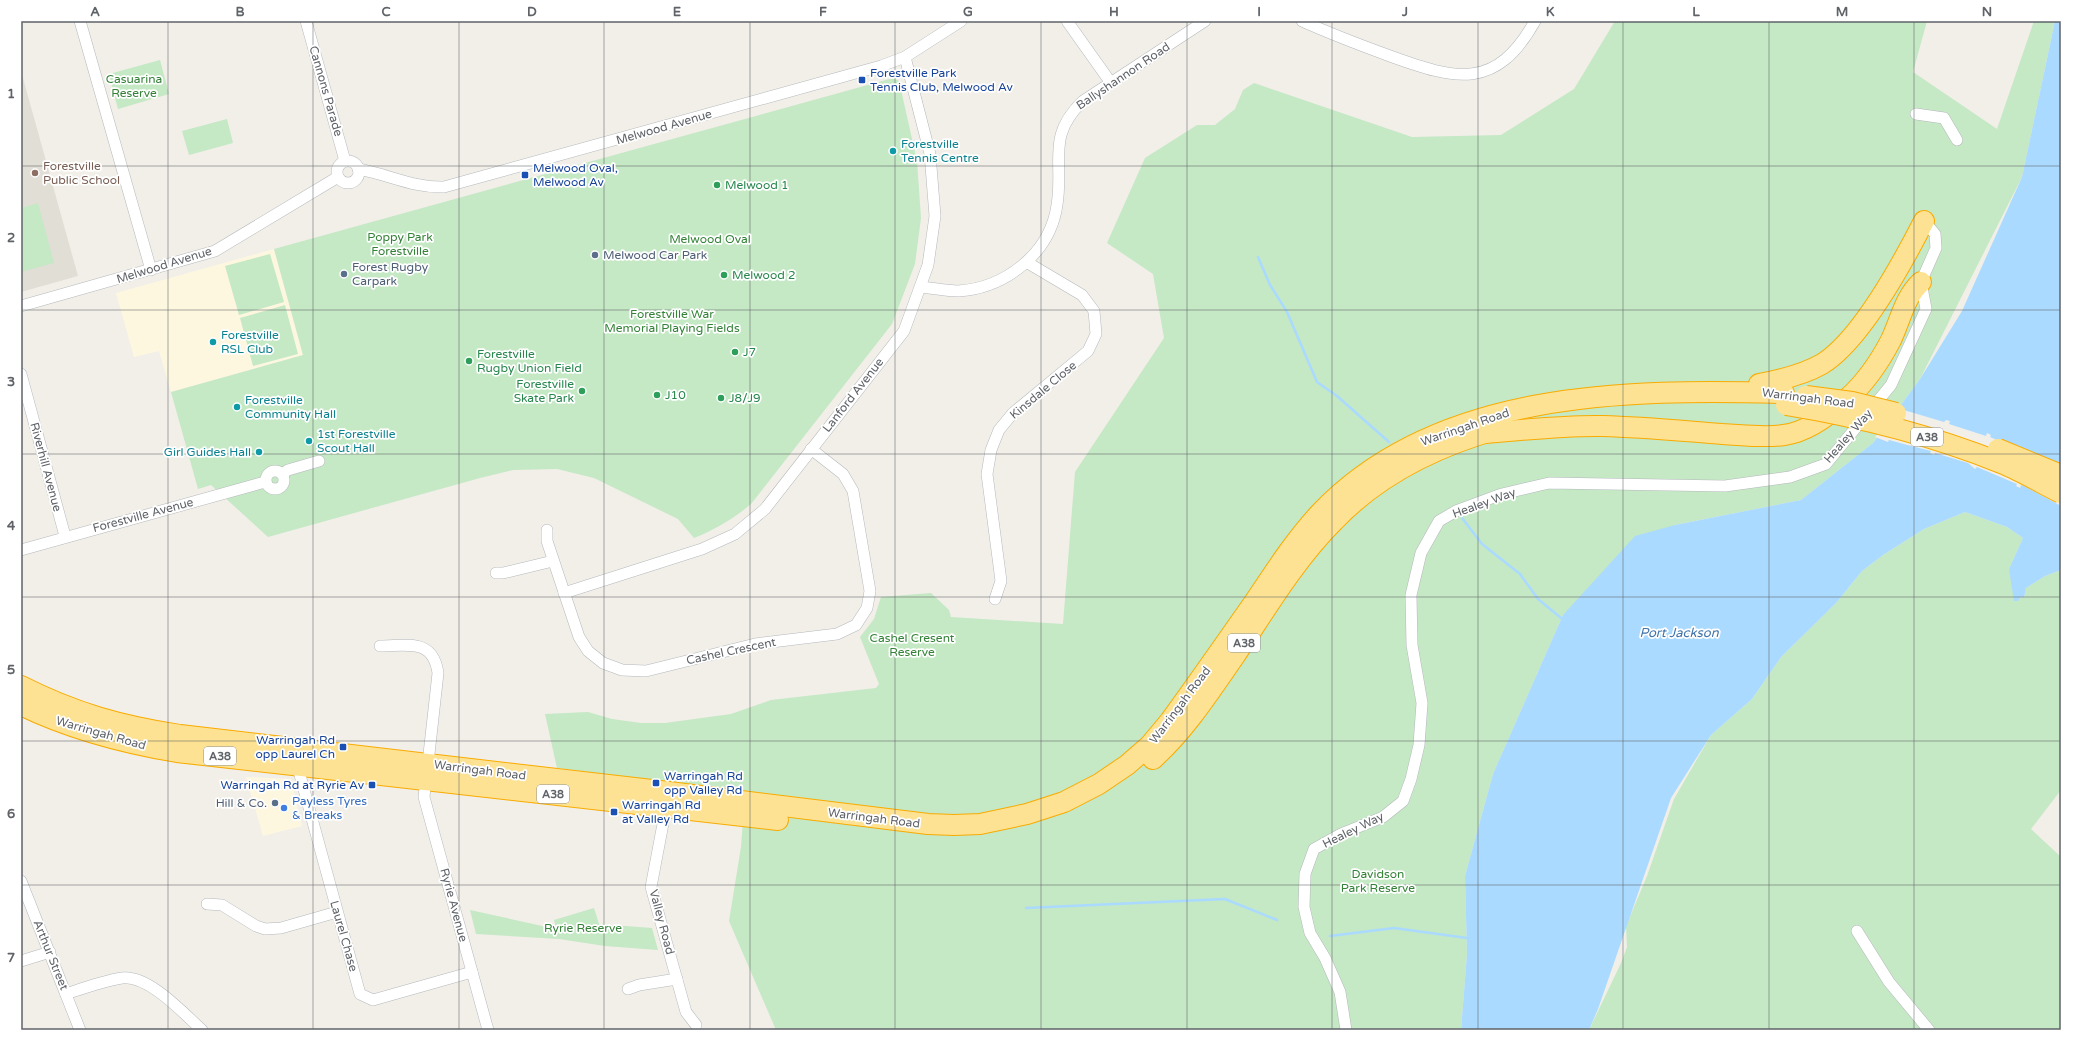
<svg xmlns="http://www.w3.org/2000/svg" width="2082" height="1051" viewBox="0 0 2082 1051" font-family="'Varela Round',sans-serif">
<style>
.commercial{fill:#fef7e0}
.education{fill:#e1ded6}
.green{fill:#c5e8c5}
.water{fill:#aadaff}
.pier{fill:#f1efe8}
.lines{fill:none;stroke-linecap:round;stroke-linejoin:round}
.stream{stroke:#aadaff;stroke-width:2.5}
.street-casing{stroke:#b5b8bc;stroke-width:12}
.highway-casing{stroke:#f9ab00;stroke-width:22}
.street{stroke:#fff;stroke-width:11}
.highway{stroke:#fde293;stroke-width:20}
.highway-bridge-casing{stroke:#f9ab00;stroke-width:22;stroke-linecap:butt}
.highway-bridge{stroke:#fde293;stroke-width:20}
.grid{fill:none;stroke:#5f6368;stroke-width:1;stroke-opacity:0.55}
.transit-dot{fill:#1a4fb4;stroke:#fff;stroke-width:1.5}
.culture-dot{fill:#0f9aa8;stroke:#fff;stroke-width:1.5}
.education-dot{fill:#8d6e63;stroke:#fff;stroke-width:1.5}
.leisure-dot{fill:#2e9e5b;stroke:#fff;stroke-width:1.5}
.service-dot{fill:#5c6f8a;stroke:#fff;stroke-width:1.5}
.shop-dot{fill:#3f7fe0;stroke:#fff;stroke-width:1.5}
.labels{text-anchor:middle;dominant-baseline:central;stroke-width:3.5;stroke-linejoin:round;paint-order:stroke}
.shield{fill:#fff;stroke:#8f9295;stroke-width:1}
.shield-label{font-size:11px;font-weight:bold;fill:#5f6368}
.transit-label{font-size:12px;fill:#164399;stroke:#fff;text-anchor:start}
.street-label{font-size:12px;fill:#5f6368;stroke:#fff}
.park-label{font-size:12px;fill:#348238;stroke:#fff}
.culture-label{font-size:12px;fill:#0d838f;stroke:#fff;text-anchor:start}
.education-label{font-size:12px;fill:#785e54;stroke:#fff;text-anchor:start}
.leisure-label{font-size:12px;fill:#27864d;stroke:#fff;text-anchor:start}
.service-label{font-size:12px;fill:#4e5e75;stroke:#fff;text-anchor:start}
.shop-label{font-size:12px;fill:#366cbe;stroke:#fff;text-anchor:start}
.water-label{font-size:13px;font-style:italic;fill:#4174aa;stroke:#fff}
.neatline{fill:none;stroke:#5f6368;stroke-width:1.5}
.grid-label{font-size:13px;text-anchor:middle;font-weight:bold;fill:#5f6368}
</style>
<rect width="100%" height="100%" fill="#f1efe8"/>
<!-- commercial -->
<g class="commercial">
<polygon points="274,249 303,355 171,392 159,351 134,357 116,293"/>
<polygon points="246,777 291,779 302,826 263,836"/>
</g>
<!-- education -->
<polygon class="education" points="21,71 78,276 21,292"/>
<!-- green -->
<g class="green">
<polygon points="1615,21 1927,21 1913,72 1997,129 2034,21 2055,21 2022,177 1920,379 1873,443 1801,500 1675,525 1563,615 1493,774 1465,876 1467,954 1461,1030 776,1030 729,921 741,847 745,792 557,768 545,714 588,712 612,719 641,723 665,723 731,714 771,700 876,688 879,684 860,637 874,619 881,597 931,593 949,610 951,617 1063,624 1075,472 1164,338 1153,274 1107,243 1145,158 1197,125 1215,125 1235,109 1243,90 1254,83 1412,137 1501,135 1574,89"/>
<polygon points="160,60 169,94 118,109 109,74"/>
<path d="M893 78 899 81 917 161 921 218 915 264 892 324 751 504C733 519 716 529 694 538L678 519 594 478 557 469 513 470 480 478 268 537 211 485 198 489 171 392 303 355 274 249Z"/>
<polygon points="227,119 233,143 189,155 182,131"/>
<polygon points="38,203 54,263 21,272 21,208"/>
<polygon points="270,254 284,302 239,315 225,266"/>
<polygon points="285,305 298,354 253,366 240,318"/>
<polygon points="1965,512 2007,527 2023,538 2009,569 2020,597 2024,598 2026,588 2045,576 2061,570 2061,790 2031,829 2061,857 2061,1030 1589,1030 1621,963 1627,947 1626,926 1647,876 1674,799 1711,735 1752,699 1781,657 1836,603 1862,571 1883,555 1924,529"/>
<polygon points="594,908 599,924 652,928 658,950 605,946 559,939 476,934 470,910 556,929 554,920"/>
</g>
<!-- water -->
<polygon class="water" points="2055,21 2061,21 2061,570 2045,576 2026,588 2024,598 2020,597 2018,601 2014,601 2009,569 2023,538 2007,527 1965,512 1924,529 1883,555 1862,571 1836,603 1781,657 1752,699 1711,735 1671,798 1598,1009 1589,1030 1461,1030 1467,954 1465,876 1493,774 1563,615 1635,536 1675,525 1801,500 1873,443 1920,379 1962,311 2022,177"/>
<!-- pier -->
<polygon class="pier" points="1897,408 1944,422 1946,420 1950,421 1949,424 1986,436 1987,433 1991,435 1990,437 2061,468 2061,506 2024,486 2021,485 2020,488 2016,486 2017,484 1977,467 1975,469 1968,463 1935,453 1934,455 1930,453 1931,451 1915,447 1889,440 1888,442 1875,437"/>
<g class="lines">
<!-- stream -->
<g class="stream">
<polyline points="1258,257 1270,285 1287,312 1317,382 1337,396 1389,442"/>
<polyline points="1462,518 1482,544 1520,574 1538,599 1561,618"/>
<polyline points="1026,908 1225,899 1277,920"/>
<polyline points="1330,936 1394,928 1467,938"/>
</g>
<defs>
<g id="street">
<polyline points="80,21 151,270"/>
<polyline points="306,21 345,161"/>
<polyline points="1067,21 1111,83"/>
<path d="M1302 21C1331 34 1360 45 1390 56 1456 80 1496 91 1535 21"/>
<polyline points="1916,114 1944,118 1957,140"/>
<circle cx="348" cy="172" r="11"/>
<path d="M358 169C388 174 413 188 444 187L881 66 905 57 961 21"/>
<path d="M921 287C933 288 946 291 958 291 1005 288 1050 254 1057 205 1064 161 1046 136 1083 101L1205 21"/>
<polyline points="21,306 215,251 338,177"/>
<polyline points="21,374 65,536"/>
<circle cx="275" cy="480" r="9"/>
<polyline points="282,474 288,470 319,461"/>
<polyline points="547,530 547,541 579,637 588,651 603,663 622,670 646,671 755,644 837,634 856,625 867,608 870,591 853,491 843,474 811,449"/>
<polyline points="21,550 265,482"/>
<polyline points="496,573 503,573 553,561"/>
<polyline points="564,593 702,549 735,534 765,509 904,331 928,265 935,216 930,154 905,57"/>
<polyline points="995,599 1001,581 987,474 991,450 999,430 1013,413 1088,351 1096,334 1094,311 1082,295 1028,263"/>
<path d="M380 646C408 646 433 638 438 673L428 763"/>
<polyline points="297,764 360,994 373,1000 472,972"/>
<polyline points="426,779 424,797 488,1030"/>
<polyline points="666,808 651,887 686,1012 696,1025"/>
<polyline points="21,881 80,1030"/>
<polyline points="207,904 222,905 256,926 265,929 281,928 337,912"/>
<polyline points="1857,931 1889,982 1929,1030"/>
<polyline points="21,961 50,952"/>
<polyline points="628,989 639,985 677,979"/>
<path d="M66 994C84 988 103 981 122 978 149 975 183 1013 202 1030"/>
<polyline points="1346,1030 1340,992 1325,958 1310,933 1304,907 1305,874 1314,849 1341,834 1383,817 1403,801 1411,779 1419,745 1422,703 1412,645 1411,595 1421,553 1439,521 1456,511 1502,494 1549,483 1725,486 1790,477 1826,464 1891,385 1926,309 1921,282 1936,248 1935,234 1924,221"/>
</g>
<g id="highway">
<path d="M1759 384C1781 380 1803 375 1822 364 1861 340 1903 262 1924 221"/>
<path d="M1485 433C1524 430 1563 425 1603 426 1643 427 1683 431 1723 434 1743 435 1764 438 1784 435 1807 432 1831 414 1848 398 1866 382 1880 361 1891 340 1901 319 1904 298 1921 282"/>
<path d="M21 686C74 713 121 726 180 735L669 792 928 824 954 825 980 824 1027 814 1064 802 1099 784 1127 765 1150 745 1170 721C1199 681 1227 641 1255 601 1275 571 1295 540 1320 513 1437 390 1627 389 1784 393"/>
<path d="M21 705C70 729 124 743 177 752L778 820"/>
<path d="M1153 759C1185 730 1209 693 1234 657 1265 611 1294 561 1334 521 1378 475 1437 446 1498 429"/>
</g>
</defs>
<!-- street casing -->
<use href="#street" class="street-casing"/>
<!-- highway casing -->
<use href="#highway" class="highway-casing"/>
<!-- street -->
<use href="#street" class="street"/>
<!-- highway -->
<use href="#highway" class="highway"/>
<defs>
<g id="highway-bridge">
<polyline points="1806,396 1852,402 1896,413"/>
<path d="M1786 405C1860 417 1931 435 2001 463 2021 471 2041 483 2061 493"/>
<polyline points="1998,449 2061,475"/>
</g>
</defs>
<!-- highway-bridge casing -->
<use href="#highway-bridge" class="highway-bridge-casing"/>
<!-- highway-bridge -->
<use href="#highway-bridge" class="highway-bridge"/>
</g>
<!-- grid -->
<path class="grid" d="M168 21V1030M313 21V1030M459 21V1030M604 21V1030M750 21V1030M895 21V1030M1041 21V1030M1187 21V1030M1332 21V1030M1478 21V1030M1623 21V1030M1769 21V1030M1914 21V1030M21 166H2061M21 310H2061M21 454H2061M21 597H2061M21 741H2061M21 885H2061"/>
<!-- markers -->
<g class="transit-dot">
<rect x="858" y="76" width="8" height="8" rx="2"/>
<rect x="521" y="171" width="8" height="8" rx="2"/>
<rect x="339" y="743" width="8" height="8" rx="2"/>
<rect x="652" y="779" width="8" height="8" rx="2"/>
<rect x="368" y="781" width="8" height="8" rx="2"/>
<rect x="610" y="808" width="8" height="8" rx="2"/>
</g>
<g class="culture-dot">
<circle cx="893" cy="151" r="4"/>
<circle cx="213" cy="342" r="4"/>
<circle cx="237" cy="407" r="4"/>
<circle cx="309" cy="441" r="4"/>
<circle cx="259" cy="452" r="4"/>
</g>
<circle class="education-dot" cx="35" cy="173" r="4"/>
<g class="leisure-dot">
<circle cx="717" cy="185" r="4"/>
<circle cx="724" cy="275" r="4"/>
<circle cx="735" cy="352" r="4"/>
<circle cx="469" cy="361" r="4"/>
<circle cx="582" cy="391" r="4"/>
<circle cx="657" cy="395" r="4"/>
<circle cx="721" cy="398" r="4"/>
</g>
<g class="service-dot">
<circle cx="595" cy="255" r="4"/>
<circle cx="344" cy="274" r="4"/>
<circle cx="275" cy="803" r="4"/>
</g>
<circle class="shop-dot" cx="284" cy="808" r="4"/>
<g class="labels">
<!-- shield labels -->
<g class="shield">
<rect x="1911" y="428" width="32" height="18" rx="3"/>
<rect x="1228" y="634" width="32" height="18" rx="3"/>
<rect x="204" y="747" width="32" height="18" rx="3"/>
<rect x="537" y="785" width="32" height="18" rx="3"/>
</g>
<g class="shield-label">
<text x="1927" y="437">A38</text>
<text x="1244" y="643">A38</text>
<text x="220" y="756">A38</text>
<text x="553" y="794">A38</text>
</g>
<!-- transit labels -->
<g class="transit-label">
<text x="870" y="73">Forestville Park<tspan x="870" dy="14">Tennis Club, Melwood Av</tspan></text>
<text x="533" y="168">Melwood Oval,<tspan x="533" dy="14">Melwood Av</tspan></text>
<text x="335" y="740" text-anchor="end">Warringah Rd<tspan x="335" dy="14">opp Laurel Ch</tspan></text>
<text x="664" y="776">Warringah Rd<tspan x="664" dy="14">opp Valley Rd</tspan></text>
<text x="364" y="785" text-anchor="end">Warringah Rd at Ryrie Av</text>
<text x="622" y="805">Warringah Rd<tspan x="622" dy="14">at Valley Rd</tspan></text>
</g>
<!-- street labels -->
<g class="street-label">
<text transform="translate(1123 76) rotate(-34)">Ballyshannon Road</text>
<text transform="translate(326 91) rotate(74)">Cannons Parade</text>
<text transform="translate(664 127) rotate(-16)">Melwood Avenue</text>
<text transform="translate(164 265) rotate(-17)">Melwood Avenue</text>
<text transform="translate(1043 390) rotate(-40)">Kinsdale Close</text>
<text transform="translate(853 395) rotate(-52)">Lanford Avenue</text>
<text transform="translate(1808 398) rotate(7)">Warringah Road</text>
<text transform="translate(1465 427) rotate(-19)">Warringah Road</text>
<text transform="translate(1848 436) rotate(-49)">Healey Way</text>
<text transform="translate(46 467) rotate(75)">Riverhill Avenue</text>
<text transform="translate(1484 503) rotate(-20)">Healey Way</text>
<text transform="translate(143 515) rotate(-15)">Forestville Avenue</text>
<text transform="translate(731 651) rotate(-12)">Cashel Crescent</text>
<text transform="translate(1180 705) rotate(-53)">Warringah Road</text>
<text transform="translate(101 733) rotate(16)">Warringah Road</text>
<text transform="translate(480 770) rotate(7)">Warringah Road</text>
<text transform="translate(874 818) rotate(7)">Warringah Road</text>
<text transform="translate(1353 830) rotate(-26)">Healey Way</text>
<text transform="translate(454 905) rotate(75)">Ryrie Avenue</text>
<text transform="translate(662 922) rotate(75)">Valley Road</text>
<text transform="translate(344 936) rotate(74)">Laurel Chase</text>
<text transform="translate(51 955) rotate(68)">Arthur Street</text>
</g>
<!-- park labels -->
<g class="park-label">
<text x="134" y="79">Casuarina<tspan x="134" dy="14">Reserve</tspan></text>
<text x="400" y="237">Poppy Park<tspan x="400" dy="14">Forestville</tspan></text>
<text x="710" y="239">Melwood Oval</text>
<text x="672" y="314">Forestville War<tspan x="672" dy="14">Memorial Playing Fields</tspan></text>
<text x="912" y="638">Cashel Cresent<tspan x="912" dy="14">Reserve</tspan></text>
<text x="1378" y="874">Davidson<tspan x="1378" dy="14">Park Reserve</tspan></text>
<text x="583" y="928">Ryrie Reserve</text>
</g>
<!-- culture labels -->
<g class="culture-label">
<text x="901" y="144">Forestville<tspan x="901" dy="14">Tennis Centre</tspan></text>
<text x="221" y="335">Forestville<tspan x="221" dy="14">RSL Club</tspan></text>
<text x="245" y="400">Forestville<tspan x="245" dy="14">Community Hall</tspan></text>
<text x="317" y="434">1st Forestville<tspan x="317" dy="14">Scout Hall</tspan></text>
<text x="251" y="452" text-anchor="end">Girl Guides Hall</text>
</g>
<!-- education labels -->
<g class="education-label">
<text x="43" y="166">Forestville<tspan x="43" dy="14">Public School</tspan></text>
</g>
<!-- leisure labels -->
<g class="leisure-label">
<text x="725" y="185">Melwood 1</text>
<text x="732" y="275">Melwood 2</text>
<text x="743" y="352">J7</text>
<text x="477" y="354">Forestville<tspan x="477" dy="14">Rugby Union Field</tspan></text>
<text x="574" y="384" text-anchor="end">Forestville<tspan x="574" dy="14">Skate Park</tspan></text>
<text x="665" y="395">J10</text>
<text x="729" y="398">J8/J9</text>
</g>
<!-- service labels -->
<g class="service-label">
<text x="603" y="255">Melwood Car Park</text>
<text x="352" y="267">Forest Rugby<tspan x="352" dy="14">Carpark</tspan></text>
<text x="267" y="803" text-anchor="end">Hill &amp; Co.</text>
</g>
<!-- shop labels -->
<g class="shop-label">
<text x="292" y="801">Payless Tyres<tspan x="292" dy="14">&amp; Breaks</tspan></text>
</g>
<!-- water labels -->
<g class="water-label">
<text x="1679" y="633">Port Jackson</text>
</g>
</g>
<!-- border -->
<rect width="2082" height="1051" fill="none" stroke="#ffffff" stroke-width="44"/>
<rect x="22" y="22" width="2038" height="1007" class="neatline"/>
<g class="grid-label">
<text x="95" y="16">A</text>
<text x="240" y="16">B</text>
<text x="386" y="16">C</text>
<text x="532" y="16">D</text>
<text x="677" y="16">E</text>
<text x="823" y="16">F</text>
<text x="968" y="16">G</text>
<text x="1114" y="16">H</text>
<text x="1259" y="16">I</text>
<text x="1405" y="16">J</text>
<text x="1550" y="16">K</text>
<text x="1696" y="16">L</text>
<text x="1842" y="16">M</text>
<text x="1987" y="16">N</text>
<text x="11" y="98">1</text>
<text x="11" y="242">2</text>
<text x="11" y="386">3</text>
<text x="11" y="530">4</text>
<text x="11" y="674">5</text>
<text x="11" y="818">6</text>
<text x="11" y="962">7</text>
</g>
</svg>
